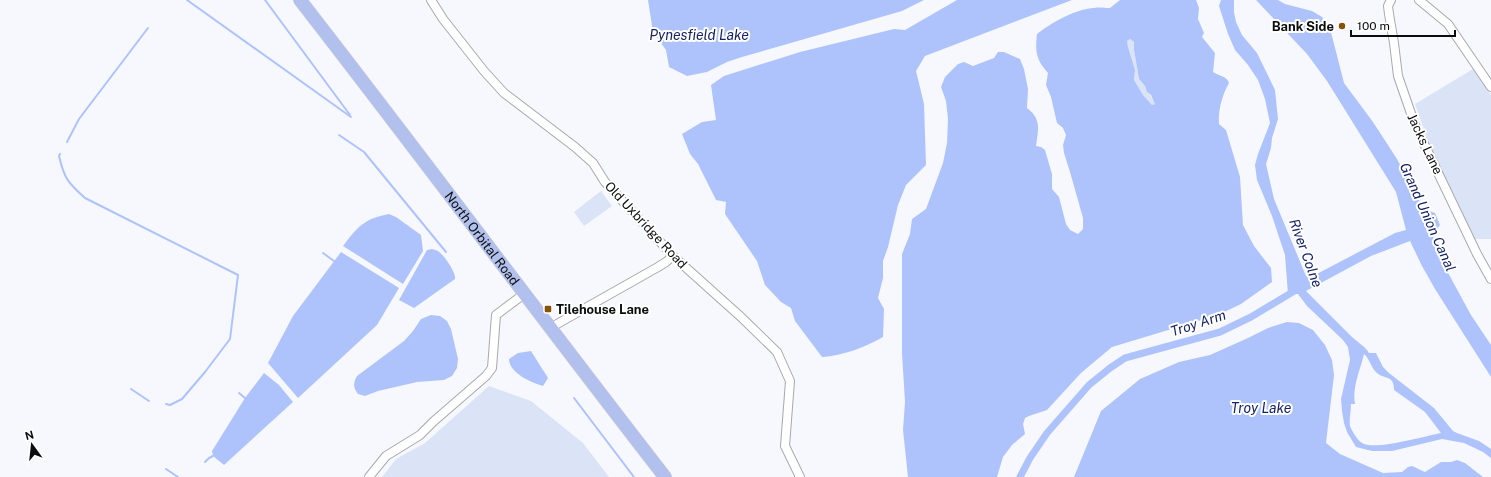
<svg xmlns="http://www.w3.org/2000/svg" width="1491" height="477" viewBox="0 0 1491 477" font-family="'Public Sans',sans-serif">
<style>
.green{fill:#dbe3f6}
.water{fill:#aec3fc;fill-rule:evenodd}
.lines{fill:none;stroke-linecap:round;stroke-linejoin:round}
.stream{stroke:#aec3fc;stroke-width:2}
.canal{stroke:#aec3fc;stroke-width:7}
.street-casing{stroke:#a7a9ae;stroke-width:10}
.primary-casing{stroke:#d3d3d3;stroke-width:14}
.street{stroke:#fff;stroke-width:8}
.primary{stroke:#b1c0ed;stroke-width:13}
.poi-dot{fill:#895103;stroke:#fff;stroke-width:1.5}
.labels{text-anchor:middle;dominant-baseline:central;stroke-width:4;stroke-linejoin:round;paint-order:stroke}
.poi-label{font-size:13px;font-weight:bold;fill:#0b0c0d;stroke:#fff;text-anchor:end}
.street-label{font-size:13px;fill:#0b0c0d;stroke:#fff}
.water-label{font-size:14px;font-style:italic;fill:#152363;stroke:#fff}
</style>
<rect width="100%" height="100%" fill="#f6f8fe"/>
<!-- green -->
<g class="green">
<polygon points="1130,39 1134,42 1134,50 1139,79 1145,86 1147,92 1150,95 1156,104 1152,105 1143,95 1134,80 1135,70 1128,47 1127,41"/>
<polygon points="1473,69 1491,95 1491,239 1474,239 1431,149 1415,104"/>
<polygon points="601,191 612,206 584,226 574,212"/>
<polygon points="489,386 531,401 583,443 609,477 382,477 396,459 425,443"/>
</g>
<!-- water -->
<g class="water">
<polygon points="648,0 924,0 902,11 742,57 727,62 707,72 687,76 669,67 666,50 653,32"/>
<path d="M957 0H1072L925 56 916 71 924 104 926 165 906 185 898 205 888 247 883 261V278L878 298 884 309 883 337C865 347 843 356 822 357L795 321 791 308 781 302 765 285 757 261 725 214 726 202 716 200 698 164 690 154 682 134 702 122 716 120 711 85 724 76 800 52 894 29 905 30Z"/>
<path d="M1120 0H1196L1199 8 1198 19 1204 33 1202 37 1215 53 1213 72C1219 76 1227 76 1229 83 1222 95 1218 111 1219 124L1226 130 1240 177 1243 225 1254 246 1271 268 1272 282 1241 304 1218 315 1112 347 1081 373 1047 410 1029 416 1025 418 1023 424 1025 434 1012 445 1003 457 997 477H908L903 430 905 402 902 353V254L910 234 912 219 926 209 943 163 947 143 948 119 946 101 941 87 945 77 958 64 964 62 973 66 994 58 998 52H1004L1020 59 1024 69 1028 89 1027 108C1042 119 1038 130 1036 146L1041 147 1045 150 1052 174V189L1059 197 1066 224 1070 230 1078 234 1083 229V218L1070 172 1064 153 1063 145 1066 135 1063 128 1057 123 1051 97 1046 85 1048 73C1036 60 1035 52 1037 34 1051 23 1075 9 1094 8 1099 7 1104 8 1110 8ZM1130 39 1134 42V50L1139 79 1145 86 1147 92 1151 95 1155 104 1152 105 1143 95 1134 80 1135 70 1128 47 1127 41Z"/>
<path d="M1221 0H1234V12L1236 22 1242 35 1257 53 1275 90 1278 119 1272 138 1271 148 1266 164 1274 199 1306 276 1311 277 1395 233 1406 230 1396 192 1327 81 1307 54 1256 0H1278L1285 4 1312 11 1322 17 1328 24 1332 36 1344 83 1373 122 1397 159 1424 209 1435 213 1440 225 1437 229 1432 230V234L1446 269 1471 315 1491 345V377L1435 289 1422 266 1410 241 1371 256 1306 291C1321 306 1336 321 1351 336 1356 341 1366 347 1369 353H1376L1383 367 1389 373 1434 408 1453 431 1457 433 1479 441 1491 449V458L1483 452 1464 443 1442 439 1392 451H1372L1356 447 1347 432 1344 423 1342 411 1341 399 1350 360 1348 347 1343 340 1307 306 1298 294H1288L1285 255 1272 216 1257 180 1255 165 1258 154 1270 123 1265 99 1258 80 1248 65 1235 50 1228 34 1219 6ZM1364 354C1370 359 1371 368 1377 373 1386 380 1394 375 1394 390L1425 412 1441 433C1425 436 1374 451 1362 443 1357 440 1352 431 1350 426 1349 419 1351 411 1351 404H1355C1352 387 1360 371 1364 354Z"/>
<path d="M389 214 396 217 421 235 423 251 403 284 343 246C358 226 364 219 389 214Z"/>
<path d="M432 249C434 250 437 250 438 251 444 255 456 272 455 279L414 308 399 300 427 250Z"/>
<polygon points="341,252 399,288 377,325 298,398 268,363 293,316"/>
<path d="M431 315 440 316 447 321 451 329 458 359 457 368 452 376 444 380 417 382 378 391 365 396 358 394C353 387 353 383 357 376L404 341 413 331 421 319Z"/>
<polygon points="1287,322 1299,323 1313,330 1325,345 1332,360 1334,375 1326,443 1340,454 1383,473 1402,472 1408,467 1412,466 1425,472 1441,462 1451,462 1457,460 1465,463 1483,477 1074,477 1101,411 1140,379 1179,362 1210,355 1248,338 1268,328"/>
<path d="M531 351 548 378 543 386C532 383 509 373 509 359L518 353Z"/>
<polygon points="264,373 279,385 293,402 224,465 213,456 212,451 245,398"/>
</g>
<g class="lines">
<!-- stream -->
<g class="stream">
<polyline points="187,0 351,117"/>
<polyline points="265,0 350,115"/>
<polyline points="339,135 364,152 446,252"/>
<polyline points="67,142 79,119 148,28"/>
<path d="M60 154 59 156C64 178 68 183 85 198L238 275 230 339 205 372 182 399 170 405 166 404"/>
<polyline points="323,253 334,261"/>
<polyline points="131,389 149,401"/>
<polyline points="239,393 245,398"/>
<polyline points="574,398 634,477"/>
<polyline points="205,462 209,458 213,456"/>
<polyline points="166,469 178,477"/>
</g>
<!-- canal -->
<polyline class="canal" points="1020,477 1030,458 1047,433 1089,385 1110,368 1125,358 1220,332 1251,317 1296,290"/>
<defs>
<g id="street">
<polyline points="431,0 443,19 484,71 504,93 575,147 593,163 605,182 673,256 741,317 777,352 790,381 785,446 800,477"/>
<polyline points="1391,0 1388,6 1389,14 1394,43 1398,76 1415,125 1477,254 1491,279"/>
<polyline points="1419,0 1448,24 1491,87"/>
<polyline points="550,328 658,267 666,262 673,256"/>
<polyline points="369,477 386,456 420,435 434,421 486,376 492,368 496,315 524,294"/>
</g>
<g id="primary">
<path id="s1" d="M300 0C423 158 542 319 665 477"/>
</g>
</defs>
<!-- street casing -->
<use href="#street" class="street-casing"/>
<!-- primary casing -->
<use href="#primary" class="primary-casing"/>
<!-- street -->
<use href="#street" class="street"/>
<!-- primary -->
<use href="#primary" class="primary"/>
</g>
<!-- markers -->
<g class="poi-dot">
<circle cx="1342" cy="26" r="4"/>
<rect x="544" y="305" width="8" height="8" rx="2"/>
</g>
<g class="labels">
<!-- poi labels -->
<g class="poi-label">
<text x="1334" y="26">Bank Side</text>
<text x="556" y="309" text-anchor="start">Tilehouse Lane</text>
</g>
<!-- street labels -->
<g class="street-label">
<text transform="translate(1425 144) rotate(65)">Jacks Lane</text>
<text transform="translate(646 225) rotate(47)">Old Uxbridge Road</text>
<text stroke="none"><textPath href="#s1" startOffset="300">North Orbital Road</textPath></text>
</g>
<!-- water labels -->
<g class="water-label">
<text x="699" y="35">Pynesfield Lake</text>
<text transform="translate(1428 217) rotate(66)">Grand Union Canal</text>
<text transform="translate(1306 253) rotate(70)">River Colne</text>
<text transform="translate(1198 323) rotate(-18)">Troy Arm</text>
<text x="1261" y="408">Troy Lake</text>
</g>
</g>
<!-- north arrow -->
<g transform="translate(32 445) rotate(345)" stroke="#ffffff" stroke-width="3" paint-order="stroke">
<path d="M0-3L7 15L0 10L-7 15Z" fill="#0b0c0d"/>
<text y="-6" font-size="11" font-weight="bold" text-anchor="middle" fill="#0b0c0d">N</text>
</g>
<!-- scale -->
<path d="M1351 30v6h104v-6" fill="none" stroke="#0b0c0d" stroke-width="2"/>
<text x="1357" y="30" font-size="12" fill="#0b0c0d" stroke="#ffffff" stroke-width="3" paint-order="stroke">100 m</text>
</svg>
